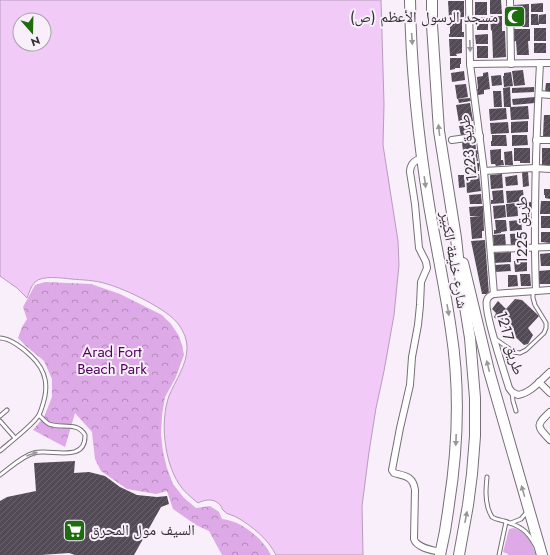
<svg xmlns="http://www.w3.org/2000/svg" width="550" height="555" viewBox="0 0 550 555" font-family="Jost,'Noto Naskh Arabic',sans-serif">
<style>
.grass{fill:#dda9e6}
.park{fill:url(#park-crowns)}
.water{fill:#f1caf8;stroke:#b89cbd;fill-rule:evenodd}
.building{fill:url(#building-hatch)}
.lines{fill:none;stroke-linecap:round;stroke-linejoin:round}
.lane-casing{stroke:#776f78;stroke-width:5}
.street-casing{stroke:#776f78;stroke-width:8}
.primary-casing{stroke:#776f78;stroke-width:12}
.lane{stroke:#fff;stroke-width:3}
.street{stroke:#fff;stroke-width:6}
.primary{stroke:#fff;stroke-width:10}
.oneway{fill:#999799}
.labels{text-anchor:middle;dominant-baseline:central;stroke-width:4;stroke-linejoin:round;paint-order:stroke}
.poi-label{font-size:15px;fill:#332f33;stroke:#f8effa;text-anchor:end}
.street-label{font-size:15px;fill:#332f33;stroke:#f8effa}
.park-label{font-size:15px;fill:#530060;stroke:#f8effa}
</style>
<defs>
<pattern id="park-crowns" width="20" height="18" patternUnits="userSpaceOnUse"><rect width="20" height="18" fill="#dda9e6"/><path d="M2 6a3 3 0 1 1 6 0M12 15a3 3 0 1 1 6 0" fill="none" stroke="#b48abb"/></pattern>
<pattern id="building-hatch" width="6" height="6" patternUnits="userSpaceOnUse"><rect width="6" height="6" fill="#534b55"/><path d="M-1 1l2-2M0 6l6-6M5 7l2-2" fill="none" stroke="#69636b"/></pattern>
</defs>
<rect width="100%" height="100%" fill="#f8effa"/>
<!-- grass -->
<path class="grass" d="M514 528C528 533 531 542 536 555H508V554L503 552 509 529Z"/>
<!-- park -->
<path class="park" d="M45 282 91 284 120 294 162 315 171 324 179 336 182 345 184 355 175 379 165 397 162 415 161 434 163 452 167 468 173 484 184 498 196 508 210 506 219 512 222 519C242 521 262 538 271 555H222L209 531 196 525 173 509 167 491 156 494 127 489 101 471 95 459 92 432 75 413 65 447 33 430 44 417 52 397V379L44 361 26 346 18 338 22 327 27 319 23 307 35 285Z"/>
<!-- water -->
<path class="water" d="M0 0H381L384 104 383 145 398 241 399 265 394 315 384 371 376 408 369 452 362 506 363 555H276C268 539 253 527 238 518 234 515 227 515 224 511 222 510 222 508 221 506 215 498 206 499 198 503 191 497 184 492 179 484 164 461 160 421 169 396 175 381 187 365 187 348 187 340 184 332 179 325 168 309 125 289 107 284 95 280 82 280 71 279 62 278 42 275 35 282 31 286 29 293 27 298L17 288 0 276ZM20 20H44V44H20Z"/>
<!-- building -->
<g class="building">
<polygon points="490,0 501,0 502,14 490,14"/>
<polygon points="448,1 464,1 464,17 449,18"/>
<rect x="475" y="2" width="12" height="13"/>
<polygon points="543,3 543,12 531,12 531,4"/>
<polygon points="529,4 529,27 514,27 514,5"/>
<polygon points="531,14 538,14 539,25 531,25"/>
<polygon points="546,14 546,24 539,24 539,15"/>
<polygon points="490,16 502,16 502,31 505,31 506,57 493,58 492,30 491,31"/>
<rect x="477" y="17" width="11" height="13"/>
<polygon points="450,19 462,19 462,32 464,32 464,37 449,37 449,34 450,34"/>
<rect x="534" y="28" width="12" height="13"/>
<polygon points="513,29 530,29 530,41 528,41 529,55 517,55 516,41 513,42"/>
<polygon points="488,34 488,44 476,44 475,35"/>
<polygon points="449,39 462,39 462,53 456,54 457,56 450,56"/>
<rect x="534" y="43" width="12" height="10"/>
<rect x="477" y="46" width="11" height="12"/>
<polygon points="450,58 461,58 461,64 460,64 460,68 455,68 455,69 450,70"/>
<polygon points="523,70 525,85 514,86 512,71"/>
<polygon points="464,71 465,80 452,82 451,73"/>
<polygon points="488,72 490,89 484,90 484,94 478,95 477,89 478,89 477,77 483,76 483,73"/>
<polygon points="511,72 513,86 504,87 503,76 504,76 504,73"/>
<polygon points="501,75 502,85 492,86 491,76"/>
<polygon points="546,83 550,83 550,92 545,92"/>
<polygon points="466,84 468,97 457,99 455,85"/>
<polygon points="510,87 511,107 528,106 529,119 511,120 510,107 504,107 503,88"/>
<polygon points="534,87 534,92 512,93 512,88"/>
<polygon points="493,91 501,91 502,107 494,107"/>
<polygon points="535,97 535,103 513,105 512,99"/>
<polygon points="470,98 471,101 459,103 458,99"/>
<polygon points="470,103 473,121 459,123 456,105"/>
<polygon points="506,108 507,119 490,121 489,109"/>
<polygon points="544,115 550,115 550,136 543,136"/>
<polygon points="528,121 528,132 511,133 511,122"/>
<polygon points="508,122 509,133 491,134 490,123"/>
<polygon points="472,124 473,134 461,136 459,126"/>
<polygon points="492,135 506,135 507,146 491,146 491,141 492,141"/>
<polygon points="512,135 527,135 528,145 512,146"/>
<polygon points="475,140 476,149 463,151 462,142"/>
<polygon points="514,148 530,148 530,163 520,163 520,161 514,161"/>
<rect x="542" y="148" width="8" height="19"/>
<polygon points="501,149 501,160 503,160 504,165 496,166 495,164 491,164 490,150"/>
<polygon points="478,150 478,154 477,154 478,161 464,164 463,154"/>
<polygon points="512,151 513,165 505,165 504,152"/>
<polygon points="475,163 480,163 480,166 479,166 479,171 465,172 464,166 475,165"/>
<polygon points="522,172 528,172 529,186 523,187"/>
<polygon points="479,174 481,191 467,193 466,175"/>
<polygon points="502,174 503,188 491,189 490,175"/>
<polygon points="458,175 464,175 465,187 459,188"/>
<polygon points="517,175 518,185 506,186 505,177"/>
<polygon points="544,189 550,189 550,199 545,198 545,195 544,195"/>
<polygon points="503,190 504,203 491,204 491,200 493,200 492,191"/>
<polygon points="523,190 524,201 507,203 506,191"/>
<polygon points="481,194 482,204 470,204 469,195"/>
<polygon points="541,201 550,201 550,214 540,214"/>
<polygon points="531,202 532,209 529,210 528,207 519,208 519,203"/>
<polygon points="517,203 518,216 507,217 506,204"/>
<polygon points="505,205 506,217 494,219 493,206"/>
<polygon points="483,206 484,231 482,231 482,238 472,239 470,217 480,216 470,216 469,207"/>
<rect x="541" y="216" width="9" height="12"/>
<polygon points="495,220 506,220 507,231 501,232 501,233 494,234 494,230 496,230"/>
<polygon points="521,220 522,230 510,231 509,221"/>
<polygon points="541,232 550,232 550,243 541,242"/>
<polygon points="524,233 525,244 511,246 510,234"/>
<polygon points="505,234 506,247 494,248 493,235"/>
<polygon points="485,240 489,294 482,294 471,241"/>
<polygon points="511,252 511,262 494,263 494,253"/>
<polygon points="550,253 550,266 541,266 540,254"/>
<polygon points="527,260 527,271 515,272 514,261"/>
<polygon points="510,264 511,271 495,272 495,265"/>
<polygon points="550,270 550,284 539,284 539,271"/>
<polygon points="520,274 530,274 531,286 521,286"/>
<polygon points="508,275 517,275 518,286 508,287"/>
<polygon points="515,299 522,300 539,316 528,328 533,335 528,344 524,345 494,317 496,313 492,309 498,301 506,309"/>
<polygon points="75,461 74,473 89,472 105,476 120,487 137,495 157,497 167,496 169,504 161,507 134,555 75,555 69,553 41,555 0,555 0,501 7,497 36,491 34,463"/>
</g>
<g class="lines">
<defs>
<g id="lane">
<path d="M0 338C10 338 24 349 31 356 47 371 49 387 42 407 41 410 40 413 39 415 32 426 10 442 0 451"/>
<polyline points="494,338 514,352 520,353 526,350 544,333 546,328 546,323 535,305 533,298 533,291"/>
<polyline points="512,392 513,401 516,411"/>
<polyline points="0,416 7,410"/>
<polyline points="0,421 15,438"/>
<path d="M0 475C10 468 22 456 34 453 50 448 86 464 85 435 77 421 61 429 49 424 45 422 42 418 39 415"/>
<path d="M487 477C486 488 485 497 488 508 489 511 490 514 492 517 495 519 500 520 504 521 520 526 527 530 535 545"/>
<polyline points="511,523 521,519 527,512"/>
<polyline points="499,555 506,522"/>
</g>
<g id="street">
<polyline points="469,0 470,64 484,171 494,294"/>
<polyline points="510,0 511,64"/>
<polyline points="470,64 550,63"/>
<polyline points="539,94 550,95"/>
<polyline points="452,140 480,136"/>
<polyline points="536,140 550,140"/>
<path d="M422 158C415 160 410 164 410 172L415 204 419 248 426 262 427 268 421 282 420 305 418 325 412 357 410 385 400 428 392 470 394 473C405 476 413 476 415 490L414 539C417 548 432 550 441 552"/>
<polyline points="484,171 535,168 550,169"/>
<polyline points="491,249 550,247"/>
<path d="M550 290 494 294C491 295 488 296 487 300 483 310 505 374 509 388L512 392 518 395C531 393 541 380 550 372"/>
<path d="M536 291C533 215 536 139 540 63"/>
<polyline points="539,382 550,393"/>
<path d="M550 412C535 426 537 426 550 440"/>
</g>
<g id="primary">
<path d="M410 0C411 68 418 137 429 205 436 246 445 288 451 330 460 387 458 447 449 504 447 521 444 538 440 555"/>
<polyline points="432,0 432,25 439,131 456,238 460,276 470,338 475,398 475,436 472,474 468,505 459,555"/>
<polyline points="463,263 489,371 542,555"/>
</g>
</defs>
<!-- lane casing -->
<use href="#lane" class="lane-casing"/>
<!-- street casing -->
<use href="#street" class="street-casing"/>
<!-- primary casing -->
<use href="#primary" class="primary-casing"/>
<!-- lane -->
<use href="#lane" class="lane"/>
<!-- street -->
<use href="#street" class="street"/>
<!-- primary -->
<use href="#primary" class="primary"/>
</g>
<!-- one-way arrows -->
<defs><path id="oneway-solid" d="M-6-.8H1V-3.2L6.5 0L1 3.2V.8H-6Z"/></defs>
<g class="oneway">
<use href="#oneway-solid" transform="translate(412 39) rotate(86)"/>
<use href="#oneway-solid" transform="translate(470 46) rotate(88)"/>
<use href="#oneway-solid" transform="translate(439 130) rotate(-96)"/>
<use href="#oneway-solid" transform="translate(425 182) rotate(82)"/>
<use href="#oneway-solid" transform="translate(448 310) rotate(80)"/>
<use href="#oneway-solid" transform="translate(488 366) rotate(-104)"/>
<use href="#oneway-solid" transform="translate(456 440) rotate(92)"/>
<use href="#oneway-solid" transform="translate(32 454) rotate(-19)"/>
<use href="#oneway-solid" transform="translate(523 491) rotate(-106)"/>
<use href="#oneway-solid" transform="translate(466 517) rotate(-79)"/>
</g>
<!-- icons -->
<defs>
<symbol id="mosque-square" viewBox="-11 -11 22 22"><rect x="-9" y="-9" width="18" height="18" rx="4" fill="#1d6c0e" stroke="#f8effa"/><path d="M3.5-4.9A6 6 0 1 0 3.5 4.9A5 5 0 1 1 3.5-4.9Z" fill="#fff"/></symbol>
<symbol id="supermarket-square" viewBox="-11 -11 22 22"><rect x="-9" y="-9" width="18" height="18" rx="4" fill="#1d6c0e" stroke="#f8effa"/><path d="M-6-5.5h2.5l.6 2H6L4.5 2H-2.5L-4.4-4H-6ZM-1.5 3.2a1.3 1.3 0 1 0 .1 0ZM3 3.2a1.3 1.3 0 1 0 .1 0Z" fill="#fff"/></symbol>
</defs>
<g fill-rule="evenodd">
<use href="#mosque-square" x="502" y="4" width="25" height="25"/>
<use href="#supermarket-square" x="62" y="518" width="25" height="25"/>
</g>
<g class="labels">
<!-- poi labels -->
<g class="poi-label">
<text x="498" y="17">مسجد الرسول الأعظم (ص)</text>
<text x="90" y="530" text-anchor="start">السيف مول المحرق</text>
</g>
<!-- street labels -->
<g class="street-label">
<text transform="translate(468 148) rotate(-97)">طريق 1223</text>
<text transform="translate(522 230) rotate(-90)">طريق 1225</text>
<text transform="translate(454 260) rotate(80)">شارع خليفة الكبير</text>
<text transform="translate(510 343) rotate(74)">طريق 1217</text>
</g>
<!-- park labels -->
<g class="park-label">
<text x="112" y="352">Arad Fort<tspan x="112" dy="17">Beach Park</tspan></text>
</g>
</g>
<!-- north arrow -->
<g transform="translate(32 32) rotate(160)"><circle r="19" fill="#f8effa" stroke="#a9a2aa"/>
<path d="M0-3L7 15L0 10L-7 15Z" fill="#1d6c0e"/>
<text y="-6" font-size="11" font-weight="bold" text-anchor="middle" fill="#332f33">N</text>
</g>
</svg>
